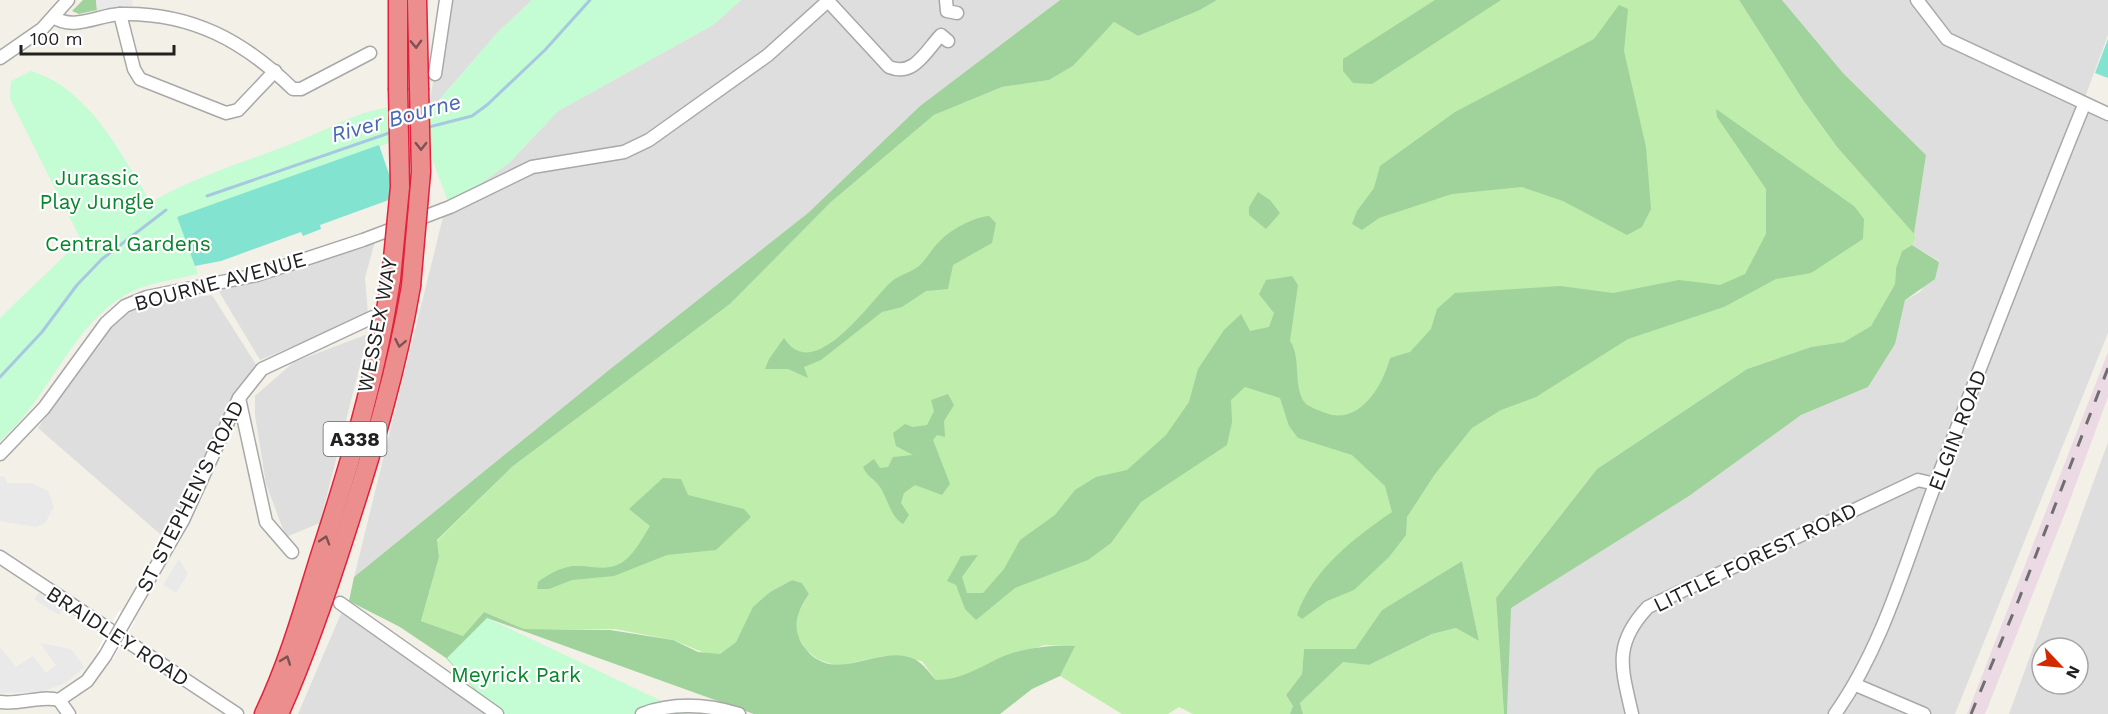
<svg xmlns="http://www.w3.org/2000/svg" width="2108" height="714" viewBox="0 0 2108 714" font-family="'Work Sans',sans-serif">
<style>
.residential{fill:#dfdede;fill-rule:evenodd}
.industrial{fill:#ebd9e4}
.grass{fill:#bfedac}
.forest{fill:#a0d29b}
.park{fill:#c4fcd4}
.pitch{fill:#83e3d1}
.parking{fill:#e9e9e9}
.pier{fill:#fff}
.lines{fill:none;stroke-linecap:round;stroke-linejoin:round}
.stream{stroke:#a6c8e1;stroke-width:3}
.minor-casing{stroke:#a8a8a8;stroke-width:15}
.highway-casing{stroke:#e3213d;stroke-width:21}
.minor{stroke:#fff;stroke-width:12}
.highway{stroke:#eb8e8d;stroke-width:18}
.rail{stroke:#6f6f6f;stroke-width:3;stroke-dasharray:12 12;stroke-linecap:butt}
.minor-bridge-casing{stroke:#a8a8a8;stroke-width:15;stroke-linecap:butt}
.highway-bridge-casing{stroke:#e3213d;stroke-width:21;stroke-linecap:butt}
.minor-bridge{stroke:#fff;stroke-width:12}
.highway-bridge{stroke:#eb8e8d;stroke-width:18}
.oneway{stroke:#7c5252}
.labels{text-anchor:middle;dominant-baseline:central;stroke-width:4.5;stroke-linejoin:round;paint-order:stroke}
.shield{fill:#fff;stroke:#646464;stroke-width:1.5}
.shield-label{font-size:20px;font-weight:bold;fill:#212121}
.park-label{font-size:21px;fill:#07872b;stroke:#fff}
.street-label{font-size:21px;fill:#212121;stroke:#fff}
.water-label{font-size:22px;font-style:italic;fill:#4869b6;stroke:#fff}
</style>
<rect width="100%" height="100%" fill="#f2f0e7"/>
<!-- residential -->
<g class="residential">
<polygon points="446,0 532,0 497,33 428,113"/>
<polygon points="741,0 1060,0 920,106 808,213 609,370 354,577 445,209 510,162 558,111 713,25"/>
<polygon points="1782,0 2108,0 2108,35 2084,100 2108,114 2108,333 1955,714 1507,714 1510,608 1689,496 1801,415 1868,387 1899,320 1905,300 1920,292 1939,261 1912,245 1916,238 1914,234 1926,155 1843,73"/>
<polygon points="375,241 365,278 368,315 260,360 218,290 303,267"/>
<polygon points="212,295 257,366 233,393 169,533 160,534 38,428 95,345 122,316 154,302"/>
<polygon points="368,334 320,523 286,537 266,484 255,415 255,396 294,362"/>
<path d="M2108 442V714H2009ZM2042 648H2078V684H2042Z"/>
<polygon points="343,609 486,714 298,714"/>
</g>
<!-- industrial -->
<polygon class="industrial" points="2108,352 2108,397 2067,508 1985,714 1967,714"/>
<!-- grass -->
<polygon class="grass" points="1217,0 1739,0 1803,100 1837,147 1914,234 1916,238 1912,245 1902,251 1896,268 1895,284 1871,326 1844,342 1811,347 1747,369 1597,469 1496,598 1504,714 1303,714 1300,703 1343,661 1369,665 1432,634 1456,628 1479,641 1462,561 1382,610 1355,649 1304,649 1302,674 1286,695 1293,706 1290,714 1193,714 1179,707 1168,714 1122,714 1060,676 1074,646 1045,645 999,658 978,670 948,680 936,680 922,661 883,656 838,666 819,660 806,650 796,633 796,617 809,594 802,583 792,580 770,592 754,607 736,642 720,654 710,655 673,640 615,629 524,629 484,612 463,636 421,621 439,557 437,541 513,466 730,304 831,202 934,115 1002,87 1049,80 1073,66 1114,22 1138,36 1200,10"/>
<!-- forest -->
<g class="forest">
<polygon points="83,0 96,0 97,10 79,14 72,11"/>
<path d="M1060 0H1217L1200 10 1138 36 1114 22 1073 66 1049 80 1002 87 934 115 831 202 730 304 513 466 437 540 439 557 421 621 463 636 484 612 524 629 610 630 673 640 698 652 720 654 736 642 753 607 770 592 792 580 802 583 809 594C798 611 791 625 802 644 829 686 869 650 904 656 921 659 925 668 936 680 958 680 978 669 997 659 1021 648 1049 645 1075 646L1060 676 1032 689 1000 714H754L487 618 498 714 446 658 400 627 349 601 354 577 609 370 808 213 920 106Z"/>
<polygon points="1435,0 1501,0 1372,84 1353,83 1343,71 1343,59"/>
<polygon points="1739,0 1782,0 1843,73 1926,155 1914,234 1837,147 1803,100"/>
<polygon points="1619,5 1628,9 1624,51 1646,147 1651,209 1642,227 1627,235 1563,201 1522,187 1452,194 1379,218 1362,230 1352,224 1357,211 1374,188 1380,166 1455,112 1594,39"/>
<path d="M1716 109 1854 206 1864 219 1863 239 1811 273 1776 279 1724 307 1628 339 1536 397 1501 410 1472 428 1435 474 1407 517 1406 535 1389 557 1354 590 1327 601 1302 619 1297 615C1313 569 1353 539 1392 512L1385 486 1352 455 1298 438 1289 426 1280 398 1245 387 1231 400 1232 422 1227 445 1141 502 1111 543 1088 560 1015 588 976 620 965 609 956 585 947 581 961 556 978 555 962 577 967 593H983L1004 569 1020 540 1055 515 1075 490 1096 477 1127 470 1166 435 1189 402 1198 369 1224 330 1241 314 1250 331 1269 327 1274 313 1259 294 1266 280 1292 276 1298 285 1290 341C1302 358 1292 389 1306 404 1310 407 1318 410 1323 412 1358 428 1383 386 1390 358L1410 352 1431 329 1437 309 1455 293 1560 286 1613 293 1679 280 1720 285 1745 274 1766 234V189L1717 117Z"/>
<polygon points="1258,192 1270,200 1280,213 1266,229 1249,215 1249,207"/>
<path d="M989 216 996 223 992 243 953 265 948 289 926 291 902 307 882 312 821 360 804 367 808 378 788 369H765L769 359 784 338C814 386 871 300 891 282 899 275 910 273 919 266 927 259 932 248 940 241 950 230 974 217 989 216Z"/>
<polygon points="1912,245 1939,262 1935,279 1905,300 1895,344 1868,387 1801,415 1689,496 1511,608 1507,714 1504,714 1496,598 1597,469 1747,369 1811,347 1844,342 1871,326 1895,284 1896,268 1902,251"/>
<path d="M948 394 954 405 944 421 945 437 937 435 933 440 950 484 942 495 915 485 904 493 901 503 909 515 903 524C888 515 888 494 876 482 870 476 867 476 863 467L874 459 880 468 888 467 893 457 913 455 896 446 893 433 905 424 913 427 927 425 934 411 931 400Z"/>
<path d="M663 478 681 479 688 495 744 509 751 517 716 550 667 555 614 576 572 580 549 589H537L538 582C548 574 563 566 576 566 590 565 603 571 617 565 632 559 642 539 650 526L629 509Z"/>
<polygon points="1462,561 1479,641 1456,628 1432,634 1369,665 1343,662 1300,703 1303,714 1290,714 1293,706 1286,695 1302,674 1304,649 1355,649 1382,610"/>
</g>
<!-- park -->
<g class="park">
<polygon points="532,0 741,0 713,25 558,111 510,162 450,207 430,153 428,113 497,33"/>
<path d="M31 71C90 89 120 153 151 202 200 174 249 161 301 140 330 128 361 110 392 107V142L177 217 198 274C178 279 154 282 135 290 72 319 52 397 0 441V318L81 240 10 99 11 81Z"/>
<polygon points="487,618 689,714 498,714 447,658"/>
</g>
<!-- pitch -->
<g class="pitch">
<polygon points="2108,39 2108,78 2095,73"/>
<polygon points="379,145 397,197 320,225 321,229 303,236 301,232 221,261 195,266 177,217"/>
</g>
<!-- parking -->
<g class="parking">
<polygon points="96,0 132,0 133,6 97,10"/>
<polygon points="0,476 5,477 7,483 32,483 48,491 54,507 45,523 36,527 0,521"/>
<polygon points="179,559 188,574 176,593 163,585"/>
<polygon points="39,592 63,609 59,615 34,599"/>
<polygon points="40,643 71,649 84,667 66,683 41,692 0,693 0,647 16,667 33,656 46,673 56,665"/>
</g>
<!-- pier -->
<polygon class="pier" points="119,611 135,621 113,659 97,651"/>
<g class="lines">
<!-- stream -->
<g class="stream">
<polyline points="425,128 472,116 487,105 545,50 590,0"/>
<polyline points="207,196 392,132"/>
<polyline points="0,377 42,332 77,285 102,259 166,210"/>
</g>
<defs>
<g id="minor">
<polyline points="946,0 947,11 957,13"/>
<polyline points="1917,0 1947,39 2108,114"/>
<path d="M828 1 889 67C914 77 925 52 941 35L948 41"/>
<polyline points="120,14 134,69 140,79 226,113 238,110 275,71"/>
<path d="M54 17C72 31 99 15 120 14 191 12 244 41 293 89H301L370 53"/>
<polyline points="0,58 42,29 68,0"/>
<polyline points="435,74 446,0"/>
<polyline points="239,398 266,522 292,552"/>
<polyline points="0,454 44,408 106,323 125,306 147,297 257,275 363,240 450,207 532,167 624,152 649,140 768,55 829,0"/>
<polyline points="0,557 237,714"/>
<polyline points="340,603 497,714"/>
<polyline points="127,617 183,520 239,398 262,369 373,317"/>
<polyline points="1856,685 1924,714"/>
<polyline points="59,700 69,714"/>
<path d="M0 702C20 705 40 695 59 700L87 681 105 656"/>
<path d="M642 714C674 702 706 704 739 714"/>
<path d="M1632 714C1622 669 1612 645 1648 607L1918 480 1935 484"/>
<path d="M1835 714C1884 645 1906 560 1936 482 1985 356 2033 230 2084 105"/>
</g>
<g id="highway">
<polyline points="398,0 398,88"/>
<polyline points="417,0 419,88"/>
<path d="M264 714C288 664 303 611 319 559 349 467 377 374 391 279"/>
<path d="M279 714C306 654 327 592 347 529 373 449 397 369 411 286"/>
</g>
</defs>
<!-- minor casing -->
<use href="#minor" class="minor-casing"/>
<!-- highway casing -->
<use href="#highway" class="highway-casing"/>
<!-- minor -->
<use href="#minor" class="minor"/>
<!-- highway -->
<use href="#highway" class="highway"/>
<!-- rail -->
<polyline class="rail" points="1971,714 2019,599 2108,368"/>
<defs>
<polyline id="minor-bridge" points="105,656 127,617"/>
<g id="highway-bridge">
<polyline points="391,279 400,187 398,88"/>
<polyline points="411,286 421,172 419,88"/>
</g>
</defs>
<!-- minor-bridge casing -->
<use href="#minor-bridge" class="minor-bridge-casing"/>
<!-- highway-bridge casing -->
<use href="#highway-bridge" class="highway-bridge-casing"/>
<!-- minor-bridge -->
<use href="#minor-bridge" class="minor-bridge"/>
<!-- highway-bridge -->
<use href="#highway-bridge" class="highway-bridge"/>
</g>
<!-- one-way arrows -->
<defs><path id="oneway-chevron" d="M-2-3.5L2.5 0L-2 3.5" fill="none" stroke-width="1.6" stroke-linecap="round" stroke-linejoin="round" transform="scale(1.5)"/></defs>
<g class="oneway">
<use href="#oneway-chevron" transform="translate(416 44) rotate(88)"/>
<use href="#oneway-chevron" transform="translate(421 146) rotate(90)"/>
<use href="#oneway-chevron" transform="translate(400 343) rotate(101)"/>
<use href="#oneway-chevron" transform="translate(325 540) rotate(-73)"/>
<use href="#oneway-chevron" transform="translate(286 660) rotate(-70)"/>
</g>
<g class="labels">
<!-- shield labels -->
<rect class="shield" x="323.5" y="422" width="63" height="34" rx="4.5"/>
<g class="shield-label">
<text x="355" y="439">A338</text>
</g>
<!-- park labels -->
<g class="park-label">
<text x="97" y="177">Jurassic<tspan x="97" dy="24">Play Jungle</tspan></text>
<text x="128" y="243">Central Gardens</text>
<text x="516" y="674">Meyrick Park</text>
</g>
<!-- street labels -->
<g class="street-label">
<text transform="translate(220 281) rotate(-15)">BOURNE AVENUE</text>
<text transform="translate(377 325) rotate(-79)">WESSEX WAY</text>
<text transform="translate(1957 430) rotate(-69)">ELGIN ROAD</text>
<text transform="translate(190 496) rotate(-63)">ST STEPHEN'S ROAD</text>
<text transform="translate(1755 557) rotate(-26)">LITTLE FOREST ROAD</text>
<text transform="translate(118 636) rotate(33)">BRAIDLEY ROAD</text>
</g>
<!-- water labels -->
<g class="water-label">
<text transform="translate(396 118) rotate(-15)">River Bourne</text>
</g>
</g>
<!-- north arrow -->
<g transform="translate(2060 666) rotate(116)"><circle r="28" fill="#ffffff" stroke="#a6a6a6" stroke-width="1.5"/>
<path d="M0-4.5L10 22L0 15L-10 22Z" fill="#d22900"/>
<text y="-9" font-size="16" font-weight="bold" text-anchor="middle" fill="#212121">N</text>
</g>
<!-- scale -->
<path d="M21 45v9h153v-9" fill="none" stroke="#212121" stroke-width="3"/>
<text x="30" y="45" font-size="18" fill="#212121" stroke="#ffffff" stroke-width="4.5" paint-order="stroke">100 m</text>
</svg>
